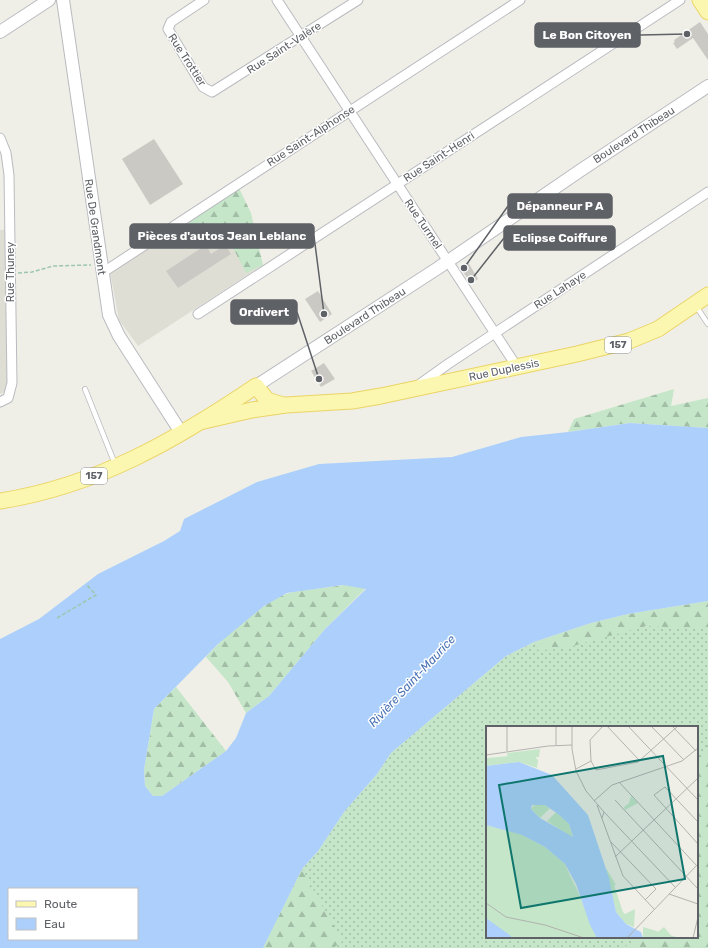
<svg xmlns="http://www.w3.org/2000/svg" width="708" height="948" viewBox="0 0 708 948" font-family="Rubik,sans-serif">
<style>
.education{fill:#dfded5}
.grass{fill:url(#grass-dots);fill-rule:evenodd}
.forest{fill:url(#forest-firs)}
.water{fill:#acd0fb;fill-rule:evenodd}
.building{fill:#cbc9c4}
.lines{fill:none;stroke-linecap:round;stroke-linejoin:round}
.service-casing{stroke:#b9bbc0;stroke-width:6}
.minor-casing{stroke:#b9bbc0;stroke-width:11}
.tertiary-casing{stroke:#b9bbc0;stroke-width:14}
.primary-casing{stroke:#ebd465;stroke-width:17}
.path{stroke:#9ec6ae;stroke-width:1.5;stroke-dasharray:4 2;stroke-linecap:butt}
.service{stroke:#fff;stroke-width:4.5}
.minor{stroke:#fff;stroke-width:9}
.tertiary{stroke:#fff;stroke-width:12}
.primary{stroke:#fbf7b0;stroke-width:15}
.labels{text-anchor:middle;dominant-baseline:central;stroke-width:3;stroke-linejoin:round;paint-order:stroke}
.shield{fill:#fff;stroke:#8e9094;stroke-width:1}
.shield-label{font-size:10px;font-weight:bold;fill:#5e6166}
.street-label{font-size:11px;fill:#5e6166;stroke:#fff}
.water-label{font-size:12px;font-style:italic;fill:#4b74b6;stroke:#fff}
.inset-road{fill:none;stroke:#b2b2af;stroke-width:1}
.view{fill:#0f766e;fill-opacity:0.15;stroke:#0f766e;stroke-width:2}
.inset-edge{fill:none;stroke:#5e6166;stroke-width:2}
.leader{fill:none;stroke:#5e6166;stroke-width:1.5}
.callout-dot{fill:#5e6166;stroke:#fff;stroke-width:1.5}
.callout{fill:#5e6166;stroke:#5e6166;stroke-width:1.5}
.callout-label{font-size:12px;text-anchor:middle;font-weight:bold;fill:#fff}
</style>
<defs>
<pattern id="grass-dots" width="8" height="8" patternUnits="userSpaceOnUse"><rect width="8" height="8" fill="#c5e6c8"/><path d="M2 2h.1M6 6h.1" fill="none" stroke="#a3bea6" stroke-width="1.8" stroke-linecap="round"/></pattern>
<pattern id="forest-firs" width="22" height="20" patternUnits="userSpaceOnUse"><rect width="22" height="20" fill="#c5e6c8"/><path d="M5 1l3.5 6h-7zM16 11l3.5 6h-7z" fill="#a3bea6"/></pattern>
</defs>
<rect width="100%" height="100%" fill="#f0efe7"/>
<!-- education -->
<g class="education">
<polygon points="224,198 263,265 138,346 119,320 110,272"/>
<polygon points="14,229 14,377 6,392 0,394 0,230"/>
</g>
<!-- grass -->
<path class="grass" d="M708 601V948H263L302 869 318 851 344 812 377 774 391 753 506 656 534 642ZM487 727H697V937H487Z"/>
<!-- forest -->
<g class="forest">
<polygon points="239,188 251,213 263,265 246,273 229,240 199,238 188,221"/>
<polygon points="674,389 671,406 708,398 708,428 630,423 568,432 574,419"/>
<path d="M344 585 366 588 325 629 269 696 246 713 228 682 206 657C222 639 266 599 289 593 306 589 326 588 344 585Z"/>
<polygon points="708,601 708,629 646,626 562,649 538,650 534,642 591,623 628,614"/>
<polygon points="176,687 226,751 162,796 153,796 145,786 144,770 154,709"/>
<polygon points="708,745 708,948 621,948 633,943 636,937 697,937 697,758"/>
<polygon points="302,869 331,922 344,940 333,948 263,948"/>
</g>
<!-- water -->
<path class="water" d="M630 423 708 428V601L628 614 591 623 534 642 506 656 391 753 377 774 344 812 318 851 302 869 263 948H0V639L39 619 98 574 164 541 180 531 184 519 257 482 319 464 452 457 521 437 568 432ZM343 585 366 589 325 629 269 696 246 713 236 738 226 751 162 796H153L145 786 144 770 154 709 218 644 264 606 287 593ZM9 889H137V939H9Z"/>
<!-- building -->
<g class="building">
<polygon points="700,22 708,34 708,60 693,38 677,49 673,43 675,42 674,40"/>
<polygon points="154,139 183,184 150,205 122,159"/>
<polygon points="206,245 211,254 225,245 231,254 178,288 166,271"/>
<polygon points="468,262 478,279 472,284 459,267"/>
<polygon points="318,291 332,314 320,322 305,299"/>
<polygon points="324,363 335,379 321,387 311,371"/>
</g>
<g class="lines">
<defs>
<g id="service">
<polyline points="696,306 708,324"/>
<polyline points="85,389 115,464"/>
</g>
<g id="minor">
<polyline points="204,0 171,22 168,29 203,87 212,92 358,0"/>
<polyline points="277,0 517,367"/>
<polyline points="0,138 6,153 9,175 12,383 8,398 0,402"/>
<polyline points="102,273 520,0"/>
<polyline points="198,314 680,0"/>
<polyline points="420,384 448,364 708,192"/>
</g>
<g id="tertiary">
<polyline points="63,0 109,315 119,336 182,434"/>
<polyline points="0,32 49,0"/>
<polyline points="256,386 438,268 581,170 708,86"/>
</g>
<g id="primary">
<polyline points="700,0 708,12"/>
<polyline points="204,421 252,410 286,405 352,401 381,396 577,354 629,341 658,329 708,295"/>
<path d="M0 501C97 486 176 440 256 386L267 400 283 405"/>
</g>
</defs>
<!-- service casing -->
<use href="#service" class="service-casing"/>
<!-- minor casing -->
<use href="#minor" class="minor-casing"/>
<!-- tertiary casing -->
<use href="#tertiary" class="tertiary-casing"/>
<!-- primary casing -->
<use href="#primary" class="primary-casing"/>
<!-- path -->
<g class="path">
<polyline points="18,273 32,272 53,266 91,265"/>
<polyline points="57,618 96,595 86,584"/>
</g>
<!-- service -->
<use href="#service" class="service"/>
<!-- minor -->
<use href="#minor" class="minor"/>
<!-- tertiary -->
<use href="#tertiary" class="tertiary"/>
<!-- primary -->
<use href="#primary" class="primary"/>
</g>
<g class="labels">
<!-- shield labels -->
<g class="shield">
<rect x="605" y="337" width="26" height="16" rx="3"/>
<rect x="81" y="468" width="26" height="16" rx="3"/>
</g>
<g class="shield-label">
<text x="618" y="345">157</text>
<text x="94" y="476">157</text>
</g>
<!-- street labels -->
<g class="street-label">
<text transform="translate(284 48) rotate(-33)">Rue Saint-Valère</text>
<text transform="translate(187 60) rotate(57)">Rue Trottier</text>
<text transform="translate(634 135) rotate(-33)">Boulevard Thibeau</text>
<text transform="translate(311 136) rotate(-33)">Rue Saint-Alphonse</text>
<text transform="translate(439 157) rotate(-33)">Rue Saint-Henri</text>
<text transform="translate(423 224) rotate(56)">Rue Turmel</text>
<text transform="translate(95 227) rotate(82)">Rue De Grandmont</text>
<text transform="translate(10 272) rotate(-90)">Rue Thuney</text>
<text transform="translate(560 290) rotate(-33)">Rue Lahaye</text>
<text transform="translate(365 316) rotate(-33)">Boulevard Thibeau</text>
<text transform="translate(504 370) rotate(-12)">Rue Duplessis</text>
</g>
<!-- water labels -->
<g class="water-label">
<text transform="translate(412 681) rotate(-47)">Rivière Saint-Maurice</text>
</g>
</g>
<!-- overview -->
<g transform="translate(486 726)">
<rect width="212" height="212" fill="#f0efe7"/>
<path d="M0 99 36 109 59 121 79 138 111 212H25L0 192Z" fill="#c5e6c8"/>
<path d="M35 29 49 31 52 34 51 42 33 36 0 40 1 32ZM145 70 152 77 139 84 138 81 143 77ZM48 79H59L64 82 54 92 45 83ZM70 86 83 98 87 112 61 95ZM0 99 12 102 36 109 25 118 17 109 0 107ZM82 142 111 212H80L74 209 61 197 82 200 85 199 84 195 35 183 10 168 0 158V149L26 160 38 170 63 172 74 179 91 183 89 161ZM120 142 130 159H128L137 186 139 188 149 183 148 201 140 198 130 186ZM0 170 11 183 45 195 67 212 53 210 48 201 24 196 22 197 33 212H25L0 192ZM157 201 187 210 194 212H157Z" fill="#c5e6c8"/>
<path d="M54 23 53 31 22 34 21 27ZM178 201 187 212H168L167 210Z" fill="#c5e6c8"/>
<path d="M33 36 66 49 102 89 123 152 130 186 140 198 155 206 157 212H111L104 199 90 158 79 138 59 121 36 109 0 99V40ZM46 79H59L72 88 83 98 87 111 54 92 45 83ZM0 192 25 210V212H0Z" fill="#acd0fb" fill-rule="evenodd"/>
<path class="inset-road" d="M21 0V25M86 0V23L90 45 100 65 118 86 116 92M117 0 104 14 105 35 110 44 152 36 192 0M121 0 153 34M142 0 212 74M165 0 198 34M186 0 210 25M70 19V0M0 29 62 20 86 19M90 43 105 35M133 56 211 140M129 74 212 163M108 75 126 59 196 35 212 22M111 79 137 150 168 183M118 86 189 161M212 96 179 61 168 69 212 118M125 116 170 163 159 174M129 131 212 52M183 168 212 178M0 177 20 191 59 199 98 212M141 212 212 138M207 212 212 191"/>
<path class="view" d="M177 30 199 153 35 182 13 59Z"/>
<rect width="212" height="212" class="inset-edge"/>
</g>
<!-- callouts -->
<path class="leader" d="M687 34L640 35M464 268L508 206M324 314L314 236M471 280L504 238M319 379L297 312"/>
<g class="callout-dot">
<circle cx="687" cy="34" r="4"/>
<circle cx="464" cy="268" r="4"/>
<circle cx="324" cy="314" r="4"/>
<circle cx="471" cy="280" r="4"/>
<circle cx="319" cy="379" r="4"/>
</g>
<g class="callout">
<rect x="535" y="23" width="105" height="24" rx="4"/>
<rect x="508" y="194" width="104" height="24" rx="4"/>
<rect x="130" y="224" width="184" height="24" rx="4"/>
<rect x="504" y="226" width="111" height="24" rx="4"/>
<rect x="231" y="300" width="66" height="24" rx="4"/>
</g>
<g class="callout-label">
<text x="587" y="39">Le Bon Citoyen</text>
<text x="560" y="210">Dépanneur P A</text>
<text x="222" y="240">Pièces d'autos Jean Leblanc</text>
<text x="560" y="242">Eclipse Coiffure</text>
<text x="264" y="316">Ordivert</text>
</g>
<!-- legend -->
<rect x="8" y="888" width="130" height="52" fill="#ffffff" stroke="#bfc0c2"/>
<rect x="16" y="901" width="20" height="6" fill="#fbf7b0" stroke="#bfc0c2"/>
<text x="44" y="908" font-size="12" fill="#5e6166">Route</text>
<rect x="16" y="918" width="20" height="12" fill="#acd0fb" stroke="#bfc0c2"/>
<text x="44" y="928" font-size="12" fill="#5e6166">Eau</text>
</svg>
